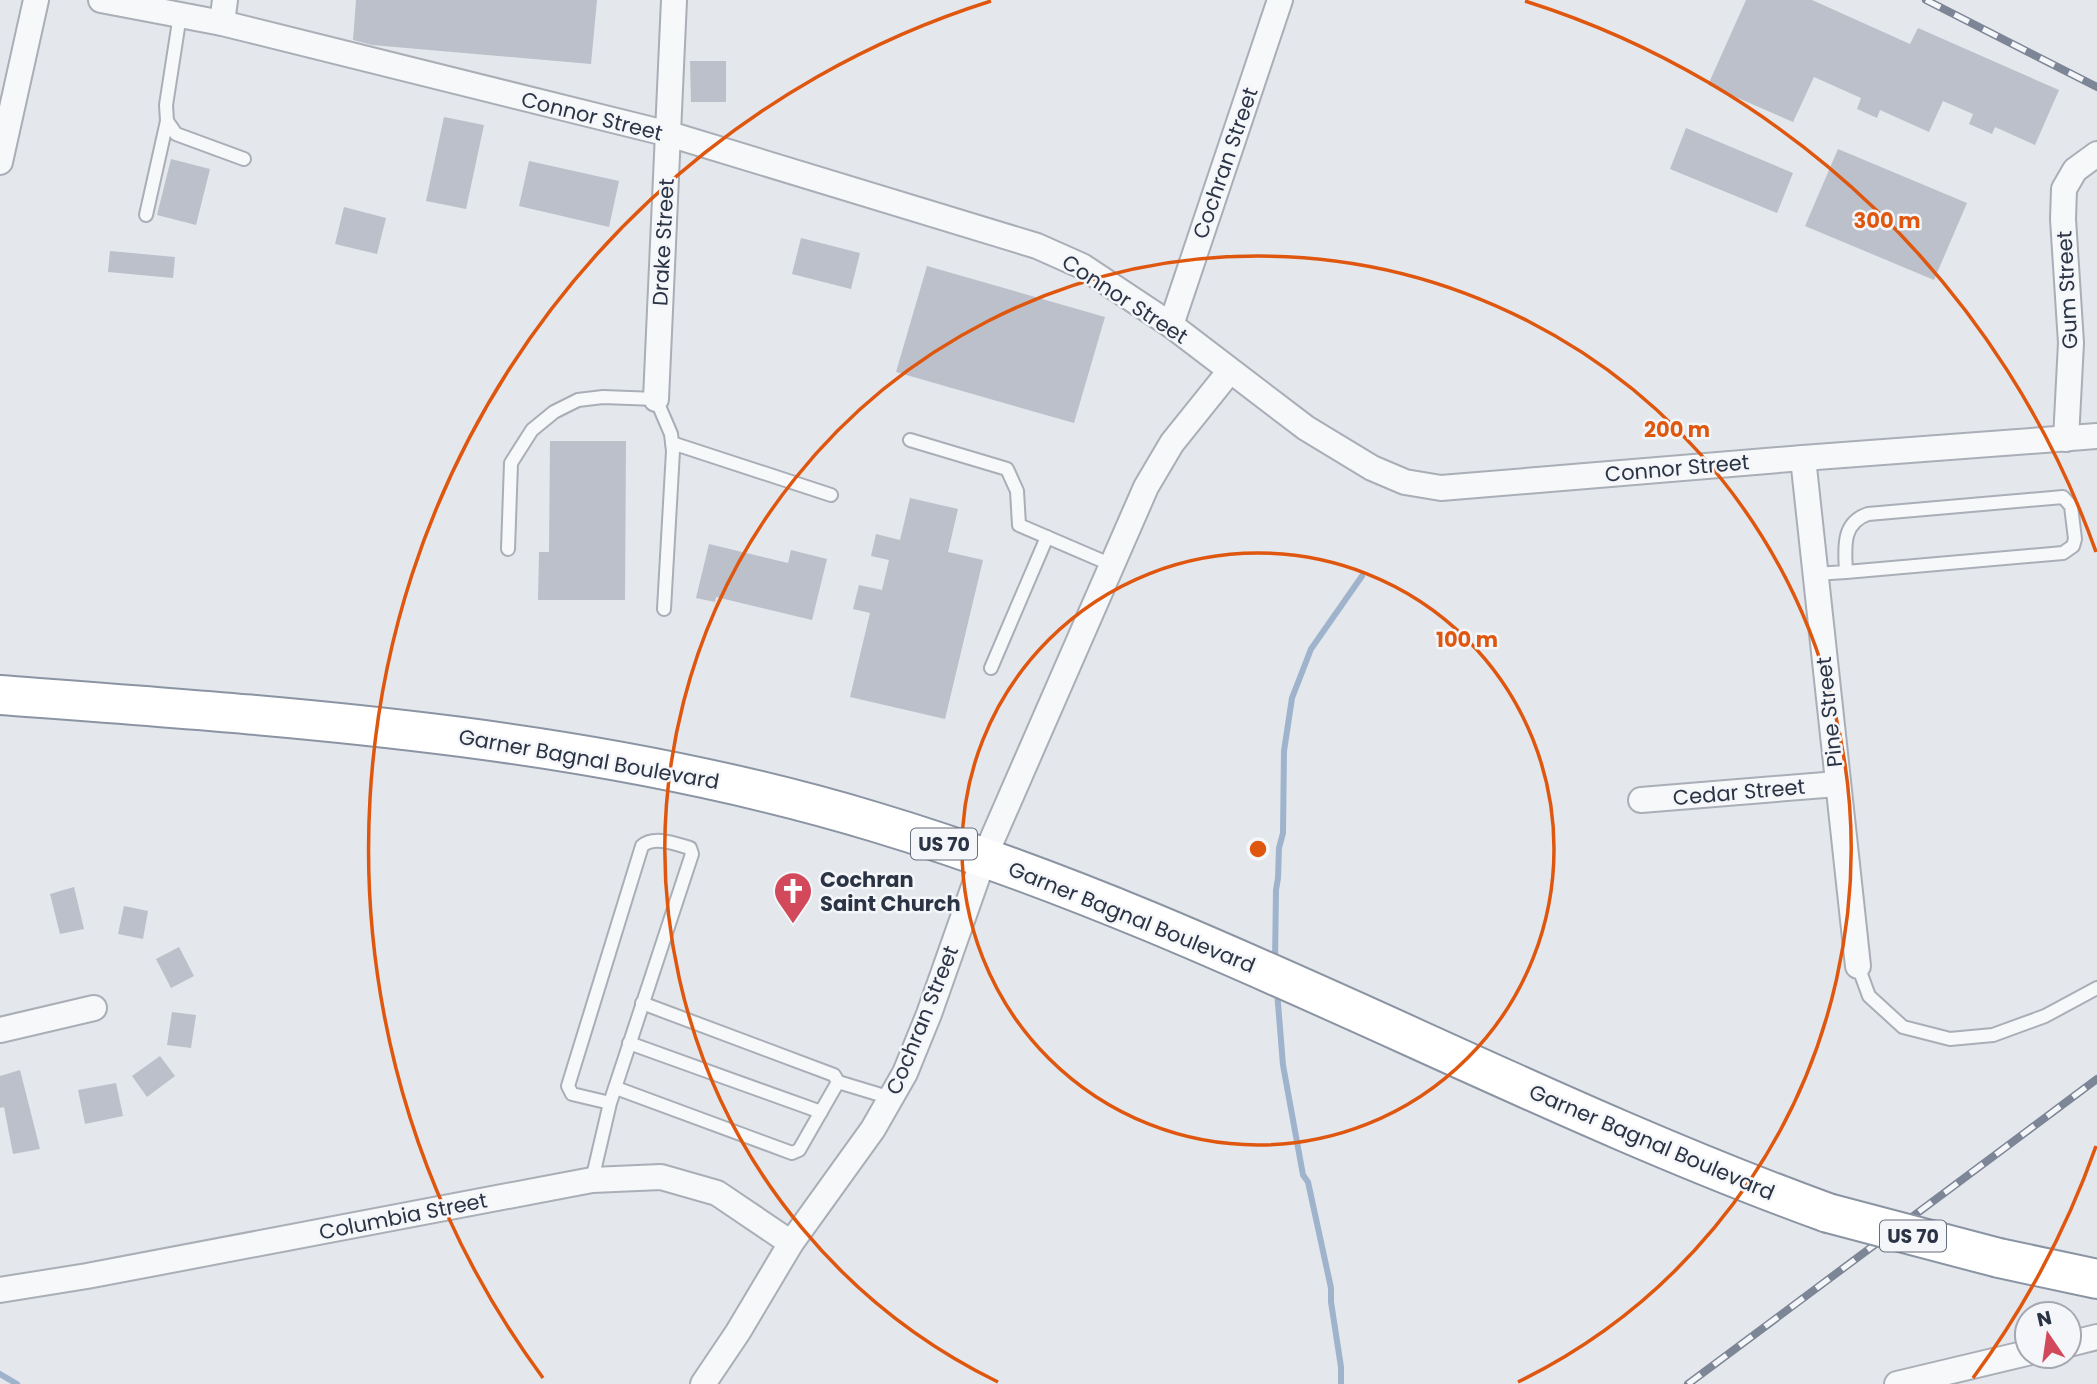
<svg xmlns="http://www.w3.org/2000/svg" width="2097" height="1384" viewBox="0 0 2097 1384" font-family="Poppins,sans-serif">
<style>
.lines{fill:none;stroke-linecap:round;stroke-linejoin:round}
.stream{stroke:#9fb4cc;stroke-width:6}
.building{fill:#bbc0ca}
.lane-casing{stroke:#a9aeb7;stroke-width:16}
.street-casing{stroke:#a9aeb7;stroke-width:28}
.highway-casing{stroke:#8b94a3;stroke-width:42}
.lane{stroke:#f7f8fa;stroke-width:12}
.street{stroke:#f7f8fa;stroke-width:24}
.highway{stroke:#fff;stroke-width:38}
.rail-casing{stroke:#7d8696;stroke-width:8}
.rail{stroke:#f4f6f9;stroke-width:5;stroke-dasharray:16;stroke-linecap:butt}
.highway-bridge-casing{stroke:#8b94a3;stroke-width:42;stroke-linecap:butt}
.highway-bridge{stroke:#fff;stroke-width:38}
.ring{fill:none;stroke:#df570f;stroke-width:3.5}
.labels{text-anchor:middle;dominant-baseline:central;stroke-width:5;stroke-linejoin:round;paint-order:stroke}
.shield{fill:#f4f6f9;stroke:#676e7b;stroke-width:2}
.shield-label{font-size:19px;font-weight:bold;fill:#2b3445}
.street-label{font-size:21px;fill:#2b3445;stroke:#f4f6f9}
.poi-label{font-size:21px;font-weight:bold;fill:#2b3445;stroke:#f4f6f9;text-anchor:start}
.centre{fill:#df570f;stroke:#f4f6f9;stroke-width:3.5}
.ring-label{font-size:21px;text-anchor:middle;font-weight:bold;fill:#df570f;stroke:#f4f6f9;stroke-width:5;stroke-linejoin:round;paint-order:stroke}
</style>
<rect width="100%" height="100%" fill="#e4e7ec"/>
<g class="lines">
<!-- stream -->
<g class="stream">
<polyline points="1275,962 1276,890 1278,878 1279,848 1283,833 1284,751 1292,698 1311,649 1362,576"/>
<polyline points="1277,991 1283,1065 1303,1175 1308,1182 1331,1288 1331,1302 1341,1367 1341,1384"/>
<polyline points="0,1374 17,1384"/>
</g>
</g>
<!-- building -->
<g class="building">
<polygon points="356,0 597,0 591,64 372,45 353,40"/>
<polygon points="1746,0 1812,0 1910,44 1918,28 2059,90 2035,145 1995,127 1992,134 1969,124 1973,114 1943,101 1929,132 1880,110 1877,118 1857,109 1861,98 1814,77 1793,122 1708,85"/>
<polygon points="690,61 726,61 726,102 691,102"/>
<polygon points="444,117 484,125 466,209 426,201"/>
<polygon points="1686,128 1793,173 1777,213 1670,169"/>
<polygon points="1838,149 1967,203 1934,280 1805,226"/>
<polygon points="171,159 210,169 196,225 157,215"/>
<polygon points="529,161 619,181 609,227 519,206"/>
<polygon points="344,207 386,218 377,254 335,244"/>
<polygon points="801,238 860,253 851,289 792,274"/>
<polygon points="110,251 175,257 173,278 108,272"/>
<polygon points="927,266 1105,317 1074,423 896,372"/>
<polygon points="550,441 626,441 625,600 538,600 539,552 549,552"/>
<polygon points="910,498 958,509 948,552 983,560 945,719 850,697 870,613 853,609 859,585 882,590 889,560 871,556 876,534 900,540"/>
<polygon points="709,544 788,563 791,550 827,559 812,620 716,597 715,602 696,598"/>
<polygon points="74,887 84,929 60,934 50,894"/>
<polygon points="124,906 148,911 143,939 118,934"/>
<polygon points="179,947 194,976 171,988 156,959"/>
<polygon points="172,1012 196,1015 191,1048 167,1045"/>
<polygon points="160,1056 175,1076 147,1097 132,1076"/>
<polygon points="20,1070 40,1149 13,1154 4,1107 0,1108 0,1076"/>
<polygon points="116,1083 123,1116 85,1124 78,1090"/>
</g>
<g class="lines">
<defs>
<g id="lane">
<polyline points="180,15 166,105 167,121 176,134 244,159"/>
<polyline points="146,215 167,121"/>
<polyline points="910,440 1007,469 1017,491 1019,525 1112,565"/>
<polyline points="672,443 831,495"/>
<polyline points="508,549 511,463 532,430 554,412 578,400 603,397 656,399 671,434 673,451 664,609"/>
<path d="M1815 574 1846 572 2063 553 2073 546 2075 539 2071 506 2063 497 1868 514C1841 523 1845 549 1846 572"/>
<polyline points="991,668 1047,537"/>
<polyline points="1858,966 1869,996 1903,1027 1950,1039 1993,1035 2045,1016 2097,988"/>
<polyline points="629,1043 821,1112"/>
<polyline points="838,1082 891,1098"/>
<polyline points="616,1088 792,1153 799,1150 838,1082 834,1075 642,1003"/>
<path d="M592 1180 610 1103 692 854 690 848C676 844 654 835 642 846L568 1086 572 1094 610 1103"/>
</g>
<g id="street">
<polyline points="101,0 222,23 669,134 1037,246 1082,266 1171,325 1306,428 1372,468 1405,482 1441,488 1803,458 2097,436"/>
<polyline points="222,23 225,0"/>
<polyline points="0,162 36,0"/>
<polyline points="1171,325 1280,0"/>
<polyline points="656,399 674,0"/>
<polyline points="2066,439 2071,343 2063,219 2064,189 2075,170 2097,154"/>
<polyline points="1803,458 1858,966"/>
<polyline points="1641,800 1837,784"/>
<polyline points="0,1030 94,1008"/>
<polyline points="0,1290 87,1276 592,1180 661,1177 717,1193 791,1243"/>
<polyline points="2069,1344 2097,1337"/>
<polyline points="703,1384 738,1332 791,1243 873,1129 905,1073 929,1014 984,858 1146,487 1172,443 1229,372"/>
<polyline points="1897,1384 2027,1353"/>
</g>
<g id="highway">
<path d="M0 695C295 717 591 736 875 822 1205 921 1505 1096 1828 1213"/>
<polyline points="1999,1258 2097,1279"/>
</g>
</defs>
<!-- lane casing -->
<use href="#lane" class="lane-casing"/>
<!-- street casing -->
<use href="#street" class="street-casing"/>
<!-- highway casing -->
<use href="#highway" class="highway-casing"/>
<!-- lane -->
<use href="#lane" class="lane"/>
<!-- street -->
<use href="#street" class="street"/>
<!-- highway -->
<use href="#highway" class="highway"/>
<defs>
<g id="rail">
<polyline points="1926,0 2097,87"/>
<polyline points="1688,1384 2097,1079"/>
</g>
</defs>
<!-- rail casing -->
<use href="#rail" class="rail-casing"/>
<!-- rail -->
<use href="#rail" class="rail"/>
<defs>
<polyline id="highway-bridge" points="1828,1213 1999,1258"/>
</defs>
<!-- highway-bridge casing -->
<use href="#highway-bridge" class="highway-bridge-casing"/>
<!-- highway-bridge -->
<use href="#highway-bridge" class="highway-bridge"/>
</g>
<!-- distance rings -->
<g class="ring">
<circle cx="1258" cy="849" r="296"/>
<path d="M998 1382A593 593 0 1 1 1518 1382"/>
<path d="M2096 1146A889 889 0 0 1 1973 1378M543 1378A889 889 0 0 1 991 1M1525 1A889 889 0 0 1 2096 552"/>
</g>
<!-- icons -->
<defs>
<symbol id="church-pin" viewBox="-11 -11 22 30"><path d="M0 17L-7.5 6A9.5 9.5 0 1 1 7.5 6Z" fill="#d1495b" stroke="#f4f6f9"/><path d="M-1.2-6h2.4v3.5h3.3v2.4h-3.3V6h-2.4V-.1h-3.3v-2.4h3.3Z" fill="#fff"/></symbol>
</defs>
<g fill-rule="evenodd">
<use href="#church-pin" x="771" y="869" width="44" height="60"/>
</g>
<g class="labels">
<!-- shield labels -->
<g class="shield">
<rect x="911" y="828.5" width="66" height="31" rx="5"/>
<rect x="1880" y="1220.5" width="66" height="31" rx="5"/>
</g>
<g class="shield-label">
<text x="944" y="844">US 70</text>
<text x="1913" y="1236">US 70</text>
</g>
<!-- street labels -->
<g class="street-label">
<text transform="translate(592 116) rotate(14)">Connor Street</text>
<text transform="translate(1225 163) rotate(-71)">Cochran Street</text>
<text transform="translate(663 242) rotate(-87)">Drake Street</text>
<text transform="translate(2067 290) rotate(-93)">Gum Street</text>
<text transform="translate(1125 299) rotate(33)">Connor Street</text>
<text transform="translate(1677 468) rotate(-5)">Connor Street</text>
<text transform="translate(1829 712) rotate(-96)">Pine Street</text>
<text transform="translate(589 759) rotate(10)">Garner Bagnal Boulevard</text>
<text transform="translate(1739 792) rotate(-5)">Cedar Street</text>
<text transform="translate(1132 917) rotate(22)">Garner Bagnal Boulevard</text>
<text transform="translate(922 1020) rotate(-68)">Cochran Street</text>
<text transform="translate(1652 1142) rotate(23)">Garner Bagnal Boulevard</text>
<text transform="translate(403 1216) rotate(-11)">Columbia Street</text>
</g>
<!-- poi labels -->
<g class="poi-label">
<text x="820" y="879">Cochran<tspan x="820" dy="24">Saint Church</tspan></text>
</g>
</g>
<circle cx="1258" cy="849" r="10" class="centre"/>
<g class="ring-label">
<text x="1887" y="228">300 m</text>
<text x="1677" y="437">200 m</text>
<text x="1467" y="647">100 m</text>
</g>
<!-- north arrow -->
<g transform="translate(2048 1335) rotate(347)"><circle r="33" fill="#f4f6f9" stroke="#a4a8b1" stroke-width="2"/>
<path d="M0-5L12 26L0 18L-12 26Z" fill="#d1495b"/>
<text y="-10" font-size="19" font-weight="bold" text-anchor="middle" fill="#2b3445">N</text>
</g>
</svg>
